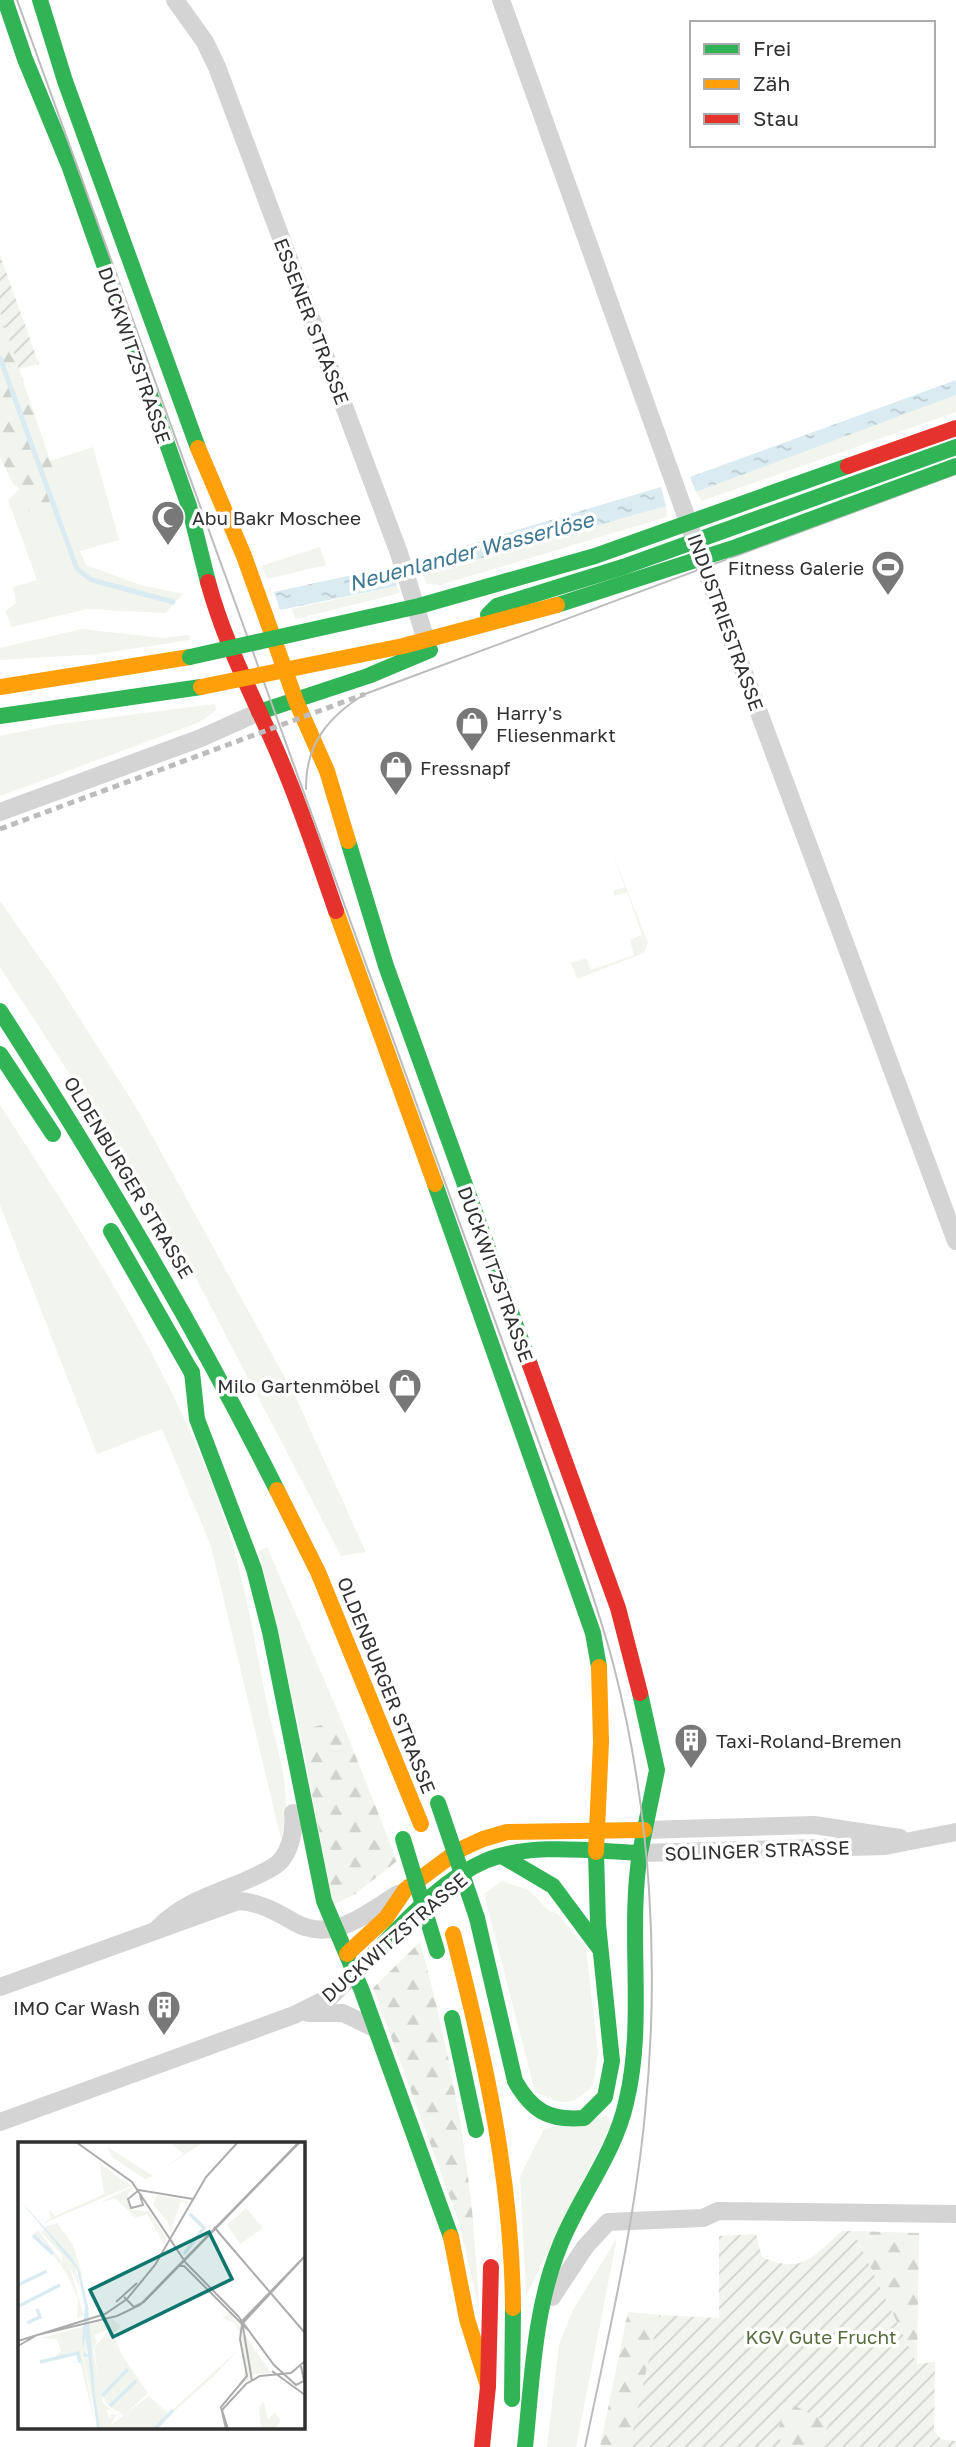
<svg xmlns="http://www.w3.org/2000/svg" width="956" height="2447" viewBox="0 0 956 2447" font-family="'Golos Text',sans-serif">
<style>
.grass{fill:#f2f5ed}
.forest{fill:url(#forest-firs)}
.garden{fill:url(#garden-furrows)}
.water{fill:url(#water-ripples)}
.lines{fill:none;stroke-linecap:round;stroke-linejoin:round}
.stream{stroke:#dbebf2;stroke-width:5}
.street{stroke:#d4d4d4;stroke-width:18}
.fast{stroke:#30b455;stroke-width:16}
.slow{stroke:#ff9f0a;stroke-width:16}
.jam{stroke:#e5322d;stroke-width:16}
.tram{stroke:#bcbcbc;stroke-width:2}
.rail{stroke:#bcbcbc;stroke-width:5;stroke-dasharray:7 5;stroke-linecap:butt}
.fast-bridge{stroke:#30b455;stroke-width:16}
.slow-bridge{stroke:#ff9f0a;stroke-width:16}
.jam-bridge{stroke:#e5322d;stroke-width:16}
.labels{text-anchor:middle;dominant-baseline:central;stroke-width:7;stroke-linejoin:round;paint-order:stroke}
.street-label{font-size:19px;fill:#303030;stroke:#fff}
.poi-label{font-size:19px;fill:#303030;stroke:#fff;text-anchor:start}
.park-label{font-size:19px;fill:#576c3e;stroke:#fff}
.water-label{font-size:21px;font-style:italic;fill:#3e7893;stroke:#fff}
.inset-river{fill:none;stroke:#dbebf2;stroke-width:3.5}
.inset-road{fill:none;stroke:#acacac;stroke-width:2}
.view{fill:#0f766e;fill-opacity:0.15;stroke:#0f766e;stroke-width:3.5}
.inset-edge{fill:none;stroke:#303030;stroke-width:3.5}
</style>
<defs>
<pattern id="forest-firs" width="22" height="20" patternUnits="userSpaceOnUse" patternTransform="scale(1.75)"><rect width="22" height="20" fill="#f2f5ed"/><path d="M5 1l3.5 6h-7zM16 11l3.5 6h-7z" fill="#d0d2cc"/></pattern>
<pattern id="garden-furrows" width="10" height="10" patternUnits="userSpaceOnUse" patternTransform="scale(1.75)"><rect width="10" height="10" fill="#f2f5ed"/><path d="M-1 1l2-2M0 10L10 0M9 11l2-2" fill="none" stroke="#d0d2cc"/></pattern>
<pattern id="water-ripples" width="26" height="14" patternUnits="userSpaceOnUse" patternTransform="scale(1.75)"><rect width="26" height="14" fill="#dbebf2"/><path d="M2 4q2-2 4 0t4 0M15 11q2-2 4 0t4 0" fill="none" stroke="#bccad0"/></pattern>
</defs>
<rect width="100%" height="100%" fill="#fff"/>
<!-- grass -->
<g class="grass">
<polygon points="956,395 956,412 702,501 696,492"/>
<polygon points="93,447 119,540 80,551 86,565 141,585 183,594 165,613 87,609 12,627 5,611 16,603 13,587 37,580 8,500 20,489 29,511 62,499 50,461"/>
<polygon points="666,506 667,517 440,585 427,584 423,575"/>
<polygon points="320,547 326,565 267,579 261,566"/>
<polygon points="397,586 400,592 393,595 295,619 292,609"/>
<polygon points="82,629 162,638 189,635 190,640 98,654 0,660 0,648"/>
<polygon points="215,704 216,710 200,722 0,796 0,736 59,724"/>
<polygon points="608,841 648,943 644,953 577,979 571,963 586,958 591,970 634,955 630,940 642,935 627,892 615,896 613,891 625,887"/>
<polygon points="0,901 56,981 139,1112 295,1396 366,1552 341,1556 198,1282 117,1147 0,967"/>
<path d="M0 1105C88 1242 182 1381 231 1539 247 1592 256 1650 267 1704 276 1747 295 1796 281 1839L211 1546 162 1429 97 1454 0 1205Z"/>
<polygon points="267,1547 341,1719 300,1731 259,1551"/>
<path d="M502 1881 529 1890 549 1911 557 1913 586 1948 598 2054 593 2085C571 2109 561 2104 535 2092L484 1894Z"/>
<polygon points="606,2115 611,2124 526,2296 520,2176 544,2129"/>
<polygon points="473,2220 480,2314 459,2222"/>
<polygon points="617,2238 576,2447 547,2447 559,2344 573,2310"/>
</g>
<!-- forest -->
<g class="forest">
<polygon points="0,312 63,499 29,512 20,489 13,484 0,457"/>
<polygon points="341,1719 397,1861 355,1894 333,1905 300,1731"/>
<path d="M420 1942C446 2037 463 2121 473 2220L459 2222 373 1988Z"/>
<polygon points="853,2231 919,2233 917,2364"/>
<polygon points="628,2312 659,2315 629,2447 600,2447"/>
<polygon points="789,2402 829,2423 821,2442 823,2447 783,2447 777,2431"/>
</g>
<!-- garden -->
<g class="garden">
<polygon points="0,255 39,364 19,369 0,312"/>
<path d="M842 2231H853L917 2364 935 2362 934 2431 941 2439 956 2441V2447H823L821 2442 829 2423 789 2403 777 2431 783 2447H629L659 2315 719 2318V2236L756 2234 762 2257C803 2275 812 2257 842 2231Z"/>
</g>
<!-- water -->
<g class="water">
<polygon points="956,380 956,395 696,492 690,477"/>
<polygon points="661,487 666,506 423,575 417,560"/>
<polygon points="389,567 397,586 280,610 274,592"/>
</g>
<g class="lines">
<!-- stream -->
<g class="stream">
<polyline points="0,358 77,569 92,580 173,602"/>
<polyline points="388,576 425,566"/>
</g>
<!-- street -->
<g class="street">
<polyline points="175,0 205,42 217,67 399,553 428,647"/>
<polyline points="501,0 695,541 956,1241"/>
<polyline points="0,812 201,738 259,712"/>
<polyline points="644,1830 814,1825 900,1838"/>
<polyline points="640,1853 885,1846 956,1832"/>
<path d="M157 1929C191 1894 233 1891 273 1867 290 1857 295 1831 293 1813"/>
<path d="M0 1987 238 1901C259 1902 275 1911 294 1922 332 1944 365 1914 398 1894"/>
<polyline points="308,2013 343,2013 374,2028"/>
<polyline points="0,2122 294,2015 330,1997 355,1973"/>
<polyline points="552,2297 585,2247 608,2222 703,2218 718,2211 956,2214"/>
</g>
<!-- fast -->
<g class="fast">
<polyline points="5,0 25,59 70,168 189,506 208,582"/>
<polyline points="40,0 65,81 198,448"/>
<polyline points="488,615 497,606 623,567 956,447"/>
<polyline points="259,712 368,676 430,650"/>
<polyline points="0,716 201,687"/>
<polyline points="348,841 386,966 530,1365"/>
<path d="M0 1011C101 1168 193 1323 277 1490"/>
<polyline points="0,1054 53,1134"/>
<polyline points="435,1184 593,1633 599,1667"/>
<polyline points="111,1231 192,1373"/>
<polyline points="192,1372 197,1419 254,1569 270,1632 324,1901 362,1991 451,2237"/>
<polyline points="502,1856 553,1886 599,1948"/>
<path d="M477 1918 515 2081C532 2111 549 2121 584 2118L605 2097 612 2061 598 1924 596 1852"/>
<path d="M355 1973C394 1935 434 1883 485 1861 531 1842 592 1851 640 1853L657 1770 640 1693"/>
<polyline points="452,2018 476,2130"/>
<polyline points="512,2399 513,2308"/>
<path d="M525 2447C532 2381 534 2310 559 2248 578 2198 614 2156 626 2103 646 2022 627 1935 640 1853"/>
</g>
<!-- slow -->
<g class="slow">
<polyline points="198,448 244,556 296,701 327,771 348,841"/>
<polyline points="0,687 190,657"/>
<polyline points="336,911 435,1184"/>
<polyline points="277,1490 318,1572 421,1824"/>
<polyline points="596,1852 601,1742 599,1667"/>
<path d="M453 1934C485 2058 512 2179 513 2308"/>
<polyline points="347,1954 386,1918 405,1890 459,1850 483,1839 507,1832 644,1830"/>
<polyline points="451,2237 467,2319 488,2386"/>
</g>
<!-- jam -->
<g class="jam">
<path d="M208 582C223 637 245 680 268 731 295 790 315 850 336 911"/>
<polyline points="530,1365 618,1608 640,1693"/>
<polyline points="482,2447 488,2386 491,2267"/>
</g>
<!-- tram -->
<g class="tram">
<path d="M17 0 566 1517C583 1566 600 1614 613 1663 651 1809 660 1965 645 2114 634 2227 608 2337 585 2447"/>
<path d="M306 789C305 744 329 716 365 694L956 474"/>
</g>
<!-- rail -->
<polyline class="rail" points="0,829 365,694"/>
<!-- fast-bridge -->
<g class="fast-bridge">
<polyline points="557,605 736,547 956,466"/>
<polyline points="190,657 419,606 595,556 848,466"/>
<polyline points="438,1803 477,1918"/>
<polyline points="403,1839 437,1951"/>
</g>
<!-- slow-bridge -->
<polyline class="slow-bridge" points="201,687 403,646 557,605"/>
<!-- jam-bridge -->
<polyline class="jam-bridge" points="848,466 956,428"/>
</g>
<!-- icons -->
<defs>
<symbol id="mosque-pin" viewBox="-11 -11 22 30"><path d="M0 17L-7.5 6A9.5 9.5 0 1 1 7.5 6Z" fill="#787878" stroke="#fff"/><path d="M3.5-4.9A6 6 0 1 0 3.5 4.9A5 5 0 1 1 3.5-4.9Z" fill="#fff"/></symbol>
<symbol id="stadium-pin" viewBox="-11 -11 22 30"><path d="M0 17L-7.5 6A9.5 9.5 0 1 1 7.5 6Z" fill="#787878" stroke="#fff"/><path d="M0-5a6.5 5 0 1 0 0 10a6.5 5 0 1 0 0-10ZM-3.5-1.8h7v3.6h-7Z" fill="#fff"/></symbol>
<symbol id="shop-pin" viewBox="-11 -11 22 30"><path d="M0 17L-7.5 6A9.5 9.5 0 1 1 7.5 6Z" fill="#787878" stroke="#fff"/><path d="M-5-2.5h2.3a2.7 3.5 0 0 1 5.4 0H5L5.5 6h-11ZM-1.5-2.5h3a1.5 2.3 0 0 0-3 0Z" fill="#fff"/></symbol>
<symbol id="building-pin" viewBox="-11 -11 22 30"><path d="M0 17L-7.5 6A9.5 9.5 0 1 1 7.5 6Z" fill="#787878" stroke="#fff"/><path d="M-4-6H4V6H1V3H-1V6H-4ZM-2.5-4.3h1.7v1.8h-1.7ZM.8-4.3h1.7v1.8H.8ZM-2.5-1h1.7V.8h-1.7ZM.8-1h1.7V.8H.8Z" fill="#fff"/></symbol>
</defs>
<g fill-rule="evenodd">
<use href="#mosque-pin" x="149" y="498" width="38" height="52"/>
<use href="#stadium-pin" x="869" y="548" width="38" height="52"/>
<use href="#shop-pin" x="453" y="704" width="38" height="52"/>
<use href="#shop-pin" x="377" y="748" width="38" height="52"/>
<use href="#shop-pin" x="386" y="1366" width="38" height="52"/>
<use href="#building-pin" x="672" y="1721" width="38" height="52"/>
<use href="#building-pin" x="145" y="1988" width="38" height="52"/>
</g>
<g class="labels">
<!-- street labels -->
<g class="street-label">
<text transform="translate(312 321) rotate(69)">ESSENER STRASSE</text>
<text transform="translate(135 355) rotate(71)">DUCKWITZSTRASSE</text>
<text transform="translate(726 622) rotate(70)">INDUSTRIESTRASSE</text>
<text transform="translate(129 1177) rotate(59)">OLDENBURGER STRASSE</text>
<text transform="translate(496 1274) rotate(70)">DUCKWITZSTRASSE</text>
<text transform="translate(387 1685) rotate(68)">OLDENBURGER STRASSE</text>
<text transform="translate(757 1850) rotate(-2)">SOLINGER STRASSE</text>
<text transform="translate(394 1937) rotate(-41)">DUCKWITZSTRASSE</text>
</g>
<!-- poi labels -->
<g class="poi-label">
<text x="192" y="517">Abu Bakr Moschee</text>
<text x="864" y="567" text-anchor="end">Fitness Galerie</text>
<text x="496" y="712">Harry's<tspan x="496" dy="22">Fliesenmarkt</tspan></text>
<text x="420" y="767">Fressnapf</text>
<text x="380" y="1385" text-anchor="end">Milo Gartenmöbel</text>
<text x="716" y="1740">Taxi-Roland-Bremen</text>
<text x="140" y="2007" text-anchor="end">IMO Car Wash</text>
</g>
<!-- park labels -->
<g class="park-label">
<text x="821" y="2336">KGV Gute Frucht</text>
</g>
<!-- water labels -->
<g class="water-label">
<text transform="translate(471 551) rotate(-15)">Neuenlander Wasserlöse</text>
</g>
</g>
<!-- overview -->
<g transform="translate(18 2142)">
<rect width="287" height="287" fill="#fff"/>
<path d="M72 14 113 44 24 82 33 76 31 68 37 74 86 52 82 22ZM114 45 110 53 112 68 131 69 149 97 146 102 129 72 118 76 97 56 81 61ZM139 53 170 59 168 63 163 59 152 91 150 80 135 63ZM228 66 245 86 222 102 209 83ZM20 88 45 121 44 112 50 120 66 174 59 176 60 157 49 132 25 99 15 93ZM212 171 253 231 236 232 219 248 228 228 223 193 216 181 204 176ZM71 182 79 199 75 208 85 261 94 269 88 267 92 277 93 272 98 273 93 283 131 254 96 287 82 286 70 201ZM67 184 61 194 78 287 60 211 36 216 43 209 39 197 23 196Z" fill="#f2f5ed"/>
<path d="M151 0H186L137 32 166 12ZM90 7 91 6 135 34 127 37 94 15ZM67 185 68 203 80 287 61 194Z" fill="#f2f5ed"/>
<path d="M222 206 195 235 136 287 151 273 130 254 151 271ZM246 260 250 278 256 270 263 278 257 287H243L241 265Z" fill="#f2f5ed"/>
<path d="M39 81 55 103 65 136 25 85ZM26 88 56 122 63 147 48 117 22 89ZM94 177 103 184 95 193 104 213 130 251 106 273 90 264 82 248 76 206 93 186 74 194 71 182ZM131 254 151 274 136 287H96Z" fill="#f2f5ed"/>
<path d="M0 56 54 116 62 130 70 164 77 251 82 286 86 287H79L70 215 65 214 66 210 70 213 67 194 66 206 64 199 67 164 59 127Z" fill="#dbebf2"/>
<path class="inset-river" d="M15 93 35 112M166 112 186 86 172 72M0 143 29 129M1 164 42 143M9 181 22 175 19 167M22 220 60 211 62 221M84 254 110 227M92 264 118 239M137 287 155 268"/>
<path class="inset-road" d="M58 0 114 40 168 121 220 174 256 223 278 243 286 239 283 224M122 53 125 63 113 66 110 57 121 48 175 57M196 85 287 191M160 124H166L229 187M106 155 116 165 126 160 282 0M98 160 119 141M0 199 87 172 109 157 137 123 188 35 220 0M0 204 19 193 99 174 122 163 281 0M254 229 287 253M234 239 224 179 287 114M208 287 203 265 229 234 222 197 224 182 287 114M210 287 204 268 228 242 242 234 273 231 287 219"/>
<path class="view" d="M191 90 214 137 95 195 72 148Z"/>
<rect width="287" height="287" class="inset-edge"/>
</g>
<!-- legend -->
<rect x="690" y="21" width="245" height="126" fill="#ffffff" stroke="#acacac" stroke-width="2"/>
<rect x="704" y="44" width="35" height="10" fill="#30b455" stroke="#acacac" stroke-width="2"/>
<text x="753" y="56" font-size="21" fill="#303030">Frei</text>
<rect x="704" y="79" width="35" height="10" fill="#ff9f0a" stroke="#acacac" stroke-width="2"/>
<text x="753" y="91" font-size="21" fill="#303030">Zäh</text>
<rect x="704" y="114" width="35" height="10" fill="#e5322d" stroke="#acacac" stroke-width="2"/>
<text x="753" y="126" font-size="21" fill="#303030">Stau</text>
</svg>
